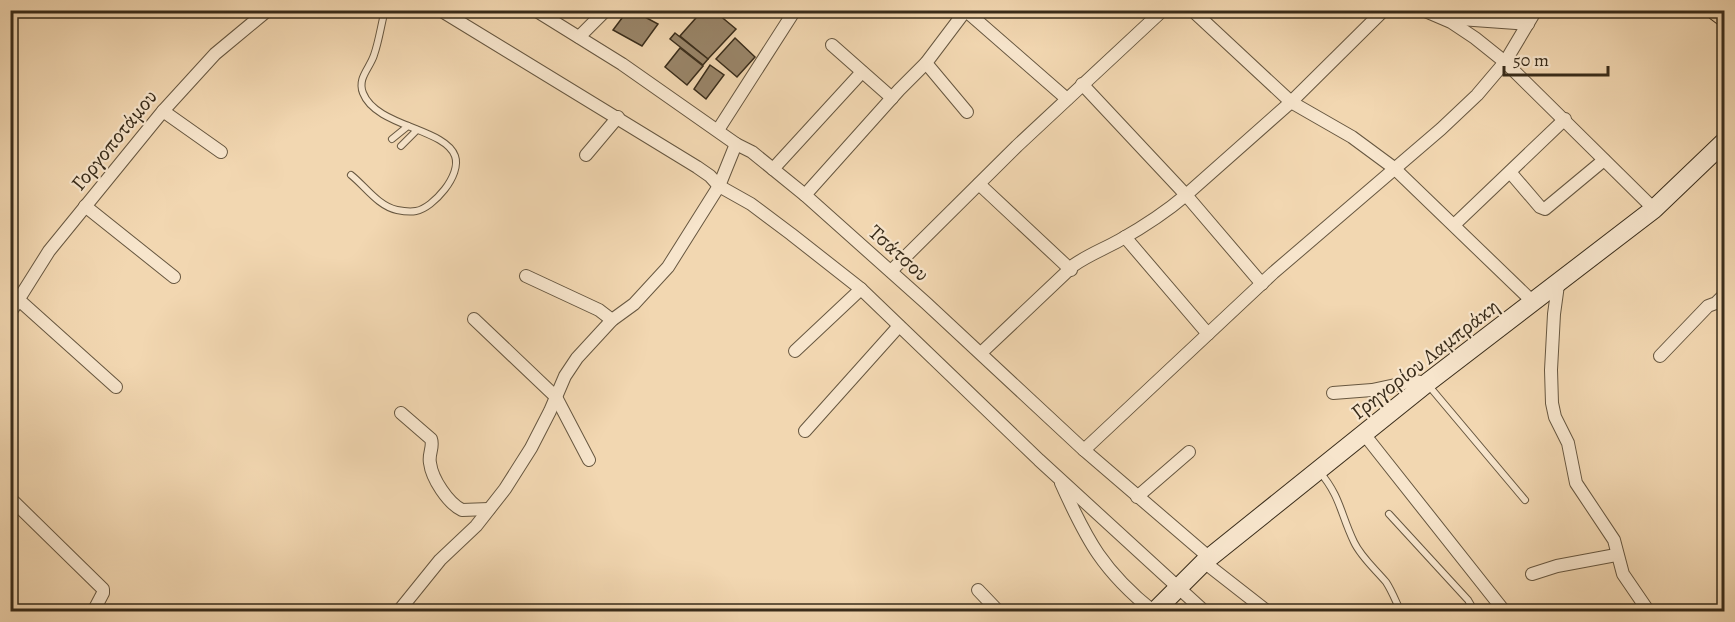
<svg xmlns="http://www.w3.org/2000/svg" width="1735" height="622" viewBox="0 0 1735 622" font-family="Alegreya,serif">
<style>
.building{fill:#998569;stroke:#392c1a;stroke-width:1.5}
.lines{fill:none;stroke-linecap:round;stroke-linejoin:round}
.lane-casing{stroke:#675740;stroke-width:8}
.street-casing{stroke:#675740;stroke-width:14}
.secondary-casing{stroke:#392c1a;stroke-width:20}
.primary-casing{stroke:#392c1a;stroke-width:22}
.lane{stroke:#f7e5cc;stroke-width:6}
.street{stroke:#f7e5cc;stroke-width:12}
.secondary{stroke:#f7e5cc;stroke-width:18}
.primary{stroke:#f2d7b1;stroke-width:20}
.labels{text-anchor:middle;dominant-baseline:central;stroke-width:4.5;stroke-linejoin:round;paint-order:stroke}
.street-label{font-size:21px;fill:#392c1a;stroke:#f7e5cc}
</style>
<rect width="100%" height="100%" fill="#f2d7b1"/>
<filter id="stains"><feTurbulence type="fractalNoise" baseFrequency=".00333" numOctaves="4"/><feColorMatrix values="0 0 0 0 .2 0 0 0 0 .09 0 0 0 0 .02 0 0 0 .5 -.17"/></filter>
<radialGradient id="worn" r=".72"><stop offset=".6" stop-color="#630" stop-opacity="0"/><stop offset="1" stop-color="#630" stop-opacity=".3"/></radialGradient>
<!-- building -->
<g class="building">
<polygon points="628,10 632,10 658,24 642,46 613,30"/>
<polygon points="703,10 713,10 736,29 708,59 680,36"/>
<polygon points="675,33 708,59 703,65 670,39"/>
<polygon points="735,38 755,57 737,77 716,59"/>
<polygon points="680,48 703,66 687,85 665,67"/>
<polygon points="710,65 724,75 706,99 694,89"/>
</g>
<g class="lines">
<defs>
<g id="lane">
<polyline points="392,139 408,126"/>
<polyline points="401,146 417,130"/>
<path d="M351 175C365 186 378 206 397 210 402 211 411 212 416 211 433 208 462 175 455 156 445 128 376 127 363 93 357 78 370 68 374 55 379 41 381 25 385 10"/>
<polyline points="1429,386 1525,500"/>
<path d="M1319 471C1341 497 1340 513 1354 542 1361 557 1375 569 1386 582 1392 591 1396 602 1401 612"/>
<polyline points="1389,514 1468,600 1475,612"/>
</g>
<g id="street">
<polyline points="440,10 697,167 710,176 719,186 751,204 791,234 861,289 1039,460 1205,612"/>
<polyline points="535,10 622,64 736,144 752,152 805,195 926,303 1084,450 1211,559"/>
<polyline points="965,10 1067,99"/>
<polyline points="1192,10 1291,102 1352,137 1394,168 1534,303"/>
<polyline points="1423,10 1451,22 1475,38 1505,62 1654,209"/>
<polyline points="1446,18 1528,24"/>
<polyline points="579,37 606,10"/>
<polyline points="832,45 892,98"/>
<polyline points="926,63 967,112"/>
<polyline points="1082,84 1186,195 1262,284"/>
<polyline points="163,111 221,152"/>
<polyline points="718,130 795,10"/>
<polyline points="586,155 618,117"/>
<polyline points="773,169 862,72"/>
<polyline points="1510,172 1540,207 1545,209 1604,160"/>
<polyline points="979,184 1071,270"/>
<polyline points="805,195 899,90 926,63 966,10"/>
<polyline points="85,206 174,277"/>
<polyline points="1454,225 1565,119"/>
<polyline points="1125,237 1208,334"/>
<polyline points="891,271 1017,146 1163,10"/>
<polyline points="526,276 599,310 612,320"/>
<polyline points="1558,285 1554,314 1551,370 1552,403 1555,417 1568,443 1576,483 1614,540 1623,574 1649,612"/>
<polyline points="19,300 116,387"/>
<polyline points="10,313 49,251 163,111 215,54 268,10"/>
<polyline points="474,319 556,397 589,460"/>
<polyline points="795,351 861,289"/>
<path d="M981 353 1074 265C1088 255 1104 249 1120 240 1143 227 1166 212 1186 195L1291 102 1384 10"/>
<polyline points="1660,356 1708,306 1716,303 1724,295"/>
<polyline points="1333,393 1372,390 1414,381 1427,383"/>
<path d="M401 413 431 439C434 447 428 454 430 463 432 479 448 503 462 510L489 509"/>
<polyline points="805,431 899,326"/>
<polyline points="1364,434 1505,612"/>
<polyline points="1084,450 1273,273 1441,129 1477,95 1505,62 1536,10"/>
<path d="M1061 483C1087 541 1103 571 1154 612"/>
<polyline points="1137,497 1189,452"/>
<polyline points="10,498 103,589 103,593 93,612"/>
<polyline points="1204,562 1268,612"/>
<polyline points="1532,574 1557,566 1616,555"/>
<polyline points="978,590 999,612"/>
<polyline points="398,612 440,560 476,526 505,489 531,448 550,411 565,376 577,358 612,320 634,304 668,267 719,186 736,144"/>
</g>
<polyline id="secondary" points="1154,612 1204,562 1427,383 1654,209 1724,142"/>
<polyline id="primary" points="1716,10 1724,16"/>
</defs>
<!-- lane casing -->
<use href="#lane" class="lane-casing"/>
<!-- street casing -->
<use href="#street" class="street-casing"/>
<!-- secondary casing -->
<use href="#secondary" class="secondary-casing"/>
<!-- primary casing -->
<use href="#primary" class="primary-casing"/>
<!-- lane -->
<use href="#lane" class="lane"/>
<!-- street -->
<use href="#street" class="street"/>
<!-- secondary -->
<use href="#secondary" class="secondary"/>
<!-- primary -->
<use href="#primary" class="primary"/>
</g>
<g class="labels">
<!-- street labels -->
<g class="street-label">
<text transform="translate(114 140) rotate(-51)">Γοργοποτάμου</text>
<text transform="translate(899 253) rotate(42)">Τσάτσου</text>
<text transform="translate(1425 359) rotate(-38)">Γρηγορίου Λαμπράκη</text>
</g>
</g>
<!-- margin -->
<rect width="1735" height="622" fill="none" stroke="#f2d7b1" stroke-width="36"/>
<rect x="12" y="12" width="1711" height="598" fill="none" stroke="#392c1a" stroke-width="3"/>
<rect x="18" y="18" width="1699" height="586" fill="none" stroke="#392c1a" stroke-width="1.5"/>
<!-- scale -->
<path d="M1504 66v9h104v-9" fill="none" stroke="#392c1a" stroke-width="3"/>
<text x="1513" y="66" font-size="18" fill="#392c1a" stroke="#f7e5cc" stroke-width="4.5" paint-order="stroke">50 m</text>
<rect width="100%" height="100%" filter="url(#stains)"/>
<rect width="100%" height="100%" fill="url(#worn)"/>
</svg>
